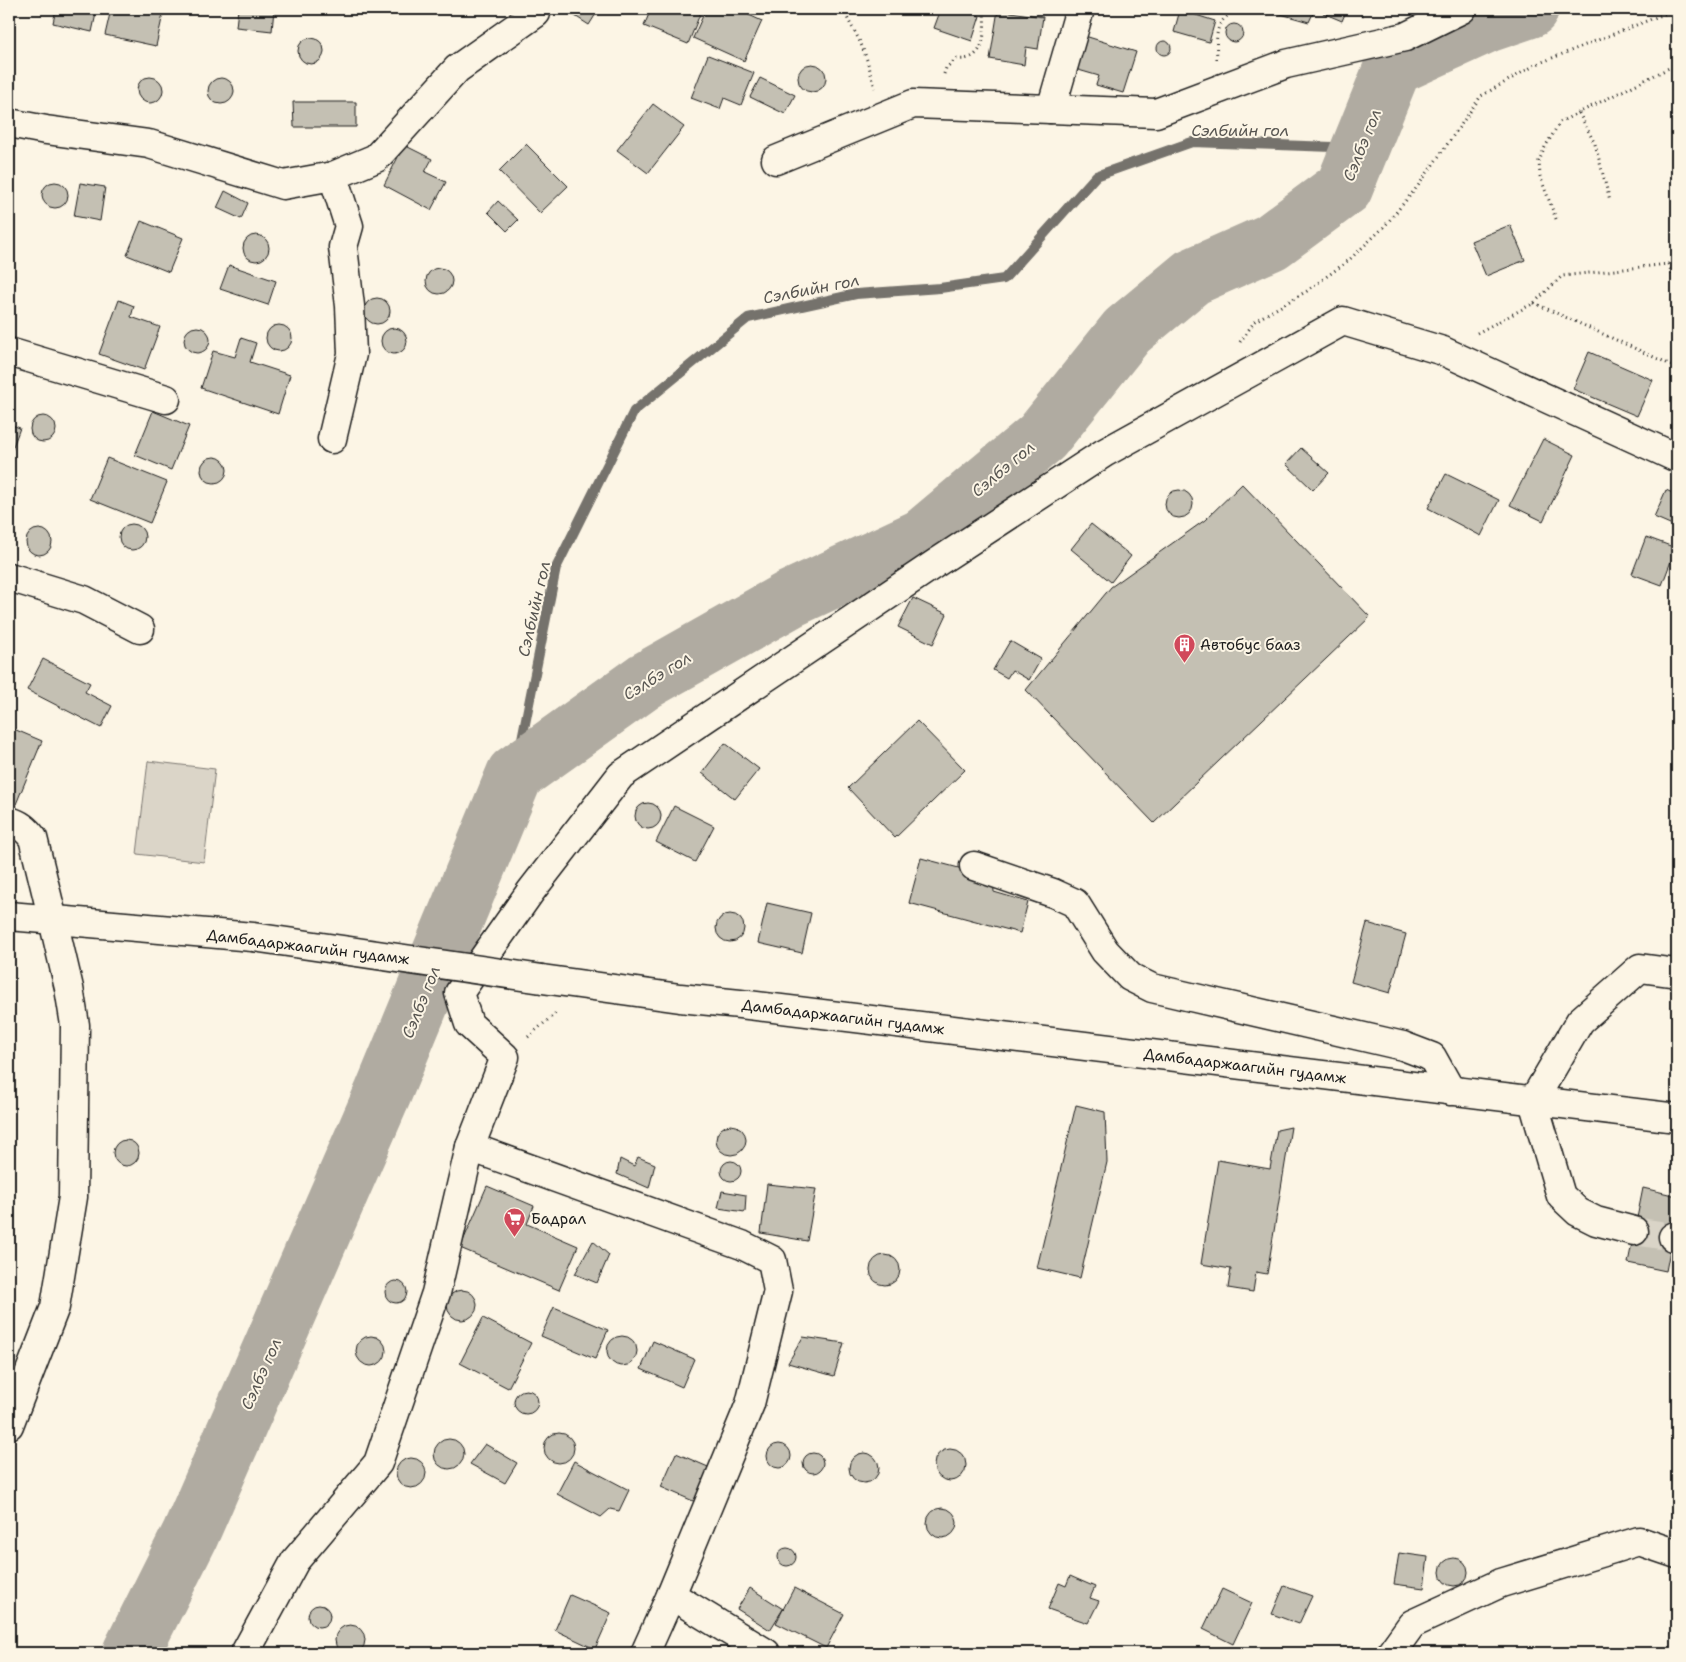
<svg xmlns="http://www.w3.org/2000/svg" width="1686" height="1662" viewBox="0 0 1686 1662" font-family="'Shantell Sans',sans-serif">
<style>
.green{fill:#dbd5c8;stroke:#7c7872}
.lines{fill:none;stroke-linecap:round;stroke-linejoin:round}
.stream{stroke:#75726c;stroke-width:10}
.river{stroke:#b0aba1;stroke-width:58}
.building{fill:#c4c0b3;stroke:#1c1c1c}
.minor-tunnel{stroke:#dad4c7;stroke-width:28;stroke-dasharray:28 14;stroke-linecap:butt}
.minor-casing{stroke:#1c1c1c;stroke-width:31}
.major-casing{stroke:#1c1c1c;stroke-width:31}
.path{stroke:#1c1c1c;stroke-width:3;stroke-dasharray:1 4;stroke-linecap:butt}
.minor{stroke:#fcf5e5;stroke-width:28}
.major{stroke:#fcf5e5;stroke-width:28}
.major-bridge-casing{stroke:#1c1c1c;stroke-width:31;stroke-linecap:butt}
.major-bridge{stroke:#fcf5e5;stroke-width:28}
.labels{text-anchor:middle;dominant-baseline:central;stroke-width:4;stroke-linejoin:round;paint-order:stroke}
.poi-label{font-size:15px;fill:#1c1c1c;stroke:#fcf5e5;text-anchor:start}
.street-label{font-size:15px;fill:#1c1c1c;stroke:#fcf5e5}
.water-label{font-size:16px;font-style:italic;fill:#575551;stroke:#fcf5e5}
</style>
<rect width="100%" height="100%" fill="#fcf5e5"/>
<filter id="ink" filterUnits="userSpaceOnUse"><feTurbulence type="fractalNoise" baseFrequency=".02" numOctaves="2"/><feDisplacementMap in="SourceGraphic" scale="10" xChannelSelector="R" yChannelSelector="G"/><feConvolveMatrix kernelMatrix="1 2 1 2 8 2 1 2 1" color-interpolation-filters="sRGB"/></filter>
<g filter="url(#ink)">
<!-- green -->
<polygon class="green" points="148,761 215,769 204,862 137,854"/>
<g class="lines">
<!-- stream -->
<polyline class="stream" points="515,774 556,568 634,411 748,318 856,294 940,288 1004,279 1096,176 1192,142 1361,148"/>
<!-- river -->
<polyline class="river" points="131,1653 190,1535 383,1093 515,774 645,681 790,599 923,537 1042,437 1127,331 1192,277 1271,242 1344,188 1393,67 1489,23 1530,9"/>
</g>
<!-- building -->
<g class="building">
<polygon points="56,9 97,9 92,32 53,23"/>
<polygon points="111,9 138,9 163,14 156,46 105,35"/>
<polygon points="238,9 274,9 272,31 236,27"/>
<polygon points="309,9 327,9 320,13 315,13"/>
<polygon points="564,9 599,9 589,25"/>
<polygon points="651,9 670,9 681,13 683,9 702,9 688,44 644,26"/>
<polygon points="706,9 736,9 762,21 744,61 693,38"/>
<polygon points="941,9 959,9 980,16 972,41 934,28"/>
<polygon points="1263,9 1315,9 1309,22"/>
<polygon points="1325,9 1347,9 1342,21 1323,13"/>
<polygon points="998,10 1043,17 1038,49 1026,47 1024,65 990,59"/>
<polygon points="1180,10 1215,21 1209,42 1174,32"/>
<circle cx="1234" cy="33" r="9"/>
<polygon points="1085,36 1136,52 1123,93 1096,85 1099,76 1075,69"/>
<circle cx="311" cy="51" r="13"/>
<circle cx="1164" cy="48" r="7"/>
<polygon points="708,55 754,73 741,105 724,98 720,109 691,98"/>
<circle cx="812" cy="78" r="14"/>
<circle cx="150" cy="90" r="13"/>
<polygon points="760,78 795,95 785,114 750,97"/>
<circle cx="221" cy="91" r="13"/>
<polygon points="293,102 356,102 356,127 294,127"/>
<polygon points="653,104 684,127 648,173 617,150"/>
<polygon points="526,144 568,186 540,213 499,171"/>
<polygon points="404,145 432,159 425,172 446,182 431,210 384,185"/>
<circle cx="55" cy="195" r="13"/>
<polygon points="80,183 105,187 100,221 74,216"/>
<polygon points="225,191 248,203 241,219 217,208"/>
<polygon points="498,201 518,220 507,231 488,212"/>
<polygon points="141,221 183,238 169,272 127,255"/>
<polygon points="1510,225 1525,260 1486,276 1471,241"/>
<circle cx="256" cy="248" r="13"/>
<polygon points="229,265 276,281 268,305 220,289"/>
<circle cx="439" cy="281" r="13"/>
<circle cx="377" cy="311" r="13"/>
<polygon points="119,300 134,306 131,317 160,327 144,370 99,354"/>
<circle cx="279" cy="338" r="13"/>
<circle cx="197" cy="340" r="13"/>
<circle cx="394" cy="341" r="13"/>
<polygon points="241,338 256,343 250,362 290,375 278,414 201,388 213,351 235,357"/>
<polygon points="1589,352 1653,380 1637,416 1573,389"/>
<polygon points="153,411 189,426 171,470 135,455"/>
<circle cx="43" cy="429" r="13"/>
<polygon points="9,424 20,428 9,457"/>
<polygon points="1543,439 1575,455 1543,521 1510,505"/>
<polygon points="1301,448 1329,473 1313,490 1286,464"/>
<circle cx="214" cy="470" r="13"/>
<polygon points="107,458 167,482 150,523 90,499"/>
<polygon points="1446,474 1499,500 1481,536 1428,508"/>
<polygon points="1242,484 1370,617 1154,823 1026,690 1111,587 1205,520"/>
<circle cx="1179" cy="504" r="14"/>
<polygon points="1666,490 1677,495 1677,527 1654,517"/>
<circle cx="132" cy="537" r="13"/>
<polygon points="1091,524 1131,556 1111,582 1071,549"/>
<circle cx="39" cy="542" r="13"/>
<polygon points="1646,537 1676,548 1662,585 1632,574"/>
<polygon points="1677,549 1677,569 1673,559"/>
<polygon points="913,598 947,614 933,644 898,627"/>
<polygon points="1010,641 1041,659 1029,680 1012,670 1007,678 993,670"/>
<polygon points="43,659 90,683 85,692 112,706 101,728 27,690"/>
<polygon points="917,721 965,770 895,838 848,788"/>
<polygon points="9,727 42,741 14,809 9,807"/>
<polygon points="725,743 759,769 735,799 702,773"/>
<circle cx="648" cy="816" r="13"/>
<polygon points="674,806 714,826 695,862 656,842"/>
<polygon points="921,858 993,877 994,892 1028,902 1020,933 909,903"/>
<polygon points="767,903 811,913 802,953 758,943"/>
<circle cx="730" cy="928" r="14"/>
<polygon points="1367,923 1406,934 1390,993 1351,982"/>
<polygon points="1076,1105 1105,1112 1107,1162 1080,1278 1037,1268"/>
<circle cx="731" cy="1140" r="15"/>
<polygon points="1291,1127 1267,1274 1256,1272 1253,1292 1228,1288 1231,1269 1201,1264 1218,1160 1270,1169 1277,1130"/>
<circle cx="126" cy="1153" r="13"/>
<polygon points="638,1157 655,1164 649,1188 617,1174 620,1159 634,1166"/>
<circle cx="731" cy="1171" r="10"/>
<polygon points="767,1184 816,1189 807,1241 761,1233"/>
<polygon points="487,1186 534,1206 527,1224 578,1246 559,1290 460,1248"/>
<polygon points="1643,1188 1677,1196 1677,1214 1666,1271 1628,1263"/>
<polygon points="722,1191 746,1195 745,1212 718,1208"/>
<polygon points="593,1241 609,1255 597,1283 575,1274"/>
<circle cx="885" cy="1270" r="15"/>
<circle cx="396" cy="1292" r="11"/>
<circle cx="462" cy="1305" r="15"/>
<polygon points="554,1307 608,1330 595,1359 541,1336"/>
<polygon points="483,1318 531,1343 508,1388 460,1363"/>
<circle cx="371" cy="1351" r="15"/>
<circle cx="622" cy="1351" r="15"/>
<polygon points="803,1337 844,1343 834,1376 788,1363"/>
<polygon points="653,1341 694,1359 682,1387 641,1369"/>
<circle cx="526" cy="1402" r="12"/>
<circle cx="559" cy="1448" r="15"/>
<circle cx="449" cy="1454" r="15"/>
<polygon points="485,1444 517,1463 505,1483 470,1464"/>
<circle cx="779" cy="1456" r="12"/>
<circle cx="950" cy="1465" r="16"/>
<circle cx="864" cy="1468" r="15"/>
<polygon points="676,1453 715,1470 700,1504 661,1487"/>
<circle cx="813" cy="1463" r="10"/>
<circle cx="411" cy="1473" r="15"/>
<polygon points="574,1461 629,1490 619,1511 610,1509 601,1517 557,1494"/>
<circle cx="942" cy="1523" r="15"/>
<circle cx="787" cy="1557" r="9"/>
<polygon points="1399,1553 1428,1557 1424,1588 1394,1584"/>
<circle cx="1454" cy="1572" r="14"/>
<polygon points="1070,1576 1095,1587 1090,1598 1099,1601 1088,1623 1048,1609 1059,1583 1066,1586"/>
<polygon points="1284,1586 1312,1596 1299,1624 1272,1614"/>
<polygon points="750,1588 783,1609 770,1630 737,1609"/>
<polygon points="794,1588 844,1614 826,1648 776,1623"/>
<polygon points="1222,1589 1252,1603 1233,1644 1203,1629"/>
<polygon points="570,1595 611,1613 595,1649 555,1630"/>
<circle cx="319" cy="1616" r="11"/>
<circle cx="350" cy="1640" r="15"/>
</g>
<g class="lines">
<!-- minor-tunnel -->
<polyline class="minor-tunnel" points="1634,1231 1673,1237"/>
<defs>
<g id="minor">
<polyline points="1051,109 1080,9"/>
<polyline points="9,123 46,130 149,144 283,185 333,176 376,158 457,69 536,13"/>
<polyline points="776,160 913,104 1156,113 1286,64 1405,37 1462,9"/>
<polyline points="9,352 166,399"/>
<polyline points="332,439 352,354 350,306 343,247 349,226 333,176"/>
<polyline points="9,577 84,600 140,629"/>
<path d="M9 821C20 824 26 829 33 838L53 920 69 988 75 1025 73 1197 55 1307 9 1425"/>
<polyline points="974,866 1053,893 1075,903 1105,951 1130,977 1152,988 1403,1046 1432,1057 1451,1091"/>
<polyline points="470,1147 742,1245 772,1260 778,1291 750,1404 671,1595 766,1653"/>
<polyline points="1634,1231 1596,1221 1578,1212 1561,1196 1533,1101 1580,1021 1640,968 1677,973"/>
<polyline points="1673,1237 1677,1235"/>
<polyline points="245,1653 295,1561 378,1463 436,1293 470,1147 505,1057 469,1024 459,993 531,891 621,775 936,563 1104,453 1343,321 1443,351 1677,458"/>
<polyline points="645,1653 671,1595"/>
<polyline points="1391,1653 1412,1624 1501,1583 1639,1541 1677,1554"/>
</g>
<g id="major">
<polyline points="9,916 253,937"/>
<polyline points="542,979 680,998 740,1004 1677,1118"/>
</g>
</defs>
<!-- minor casing -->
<use href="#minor" class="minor-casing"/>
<!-- major casing -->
<use href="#major" class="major-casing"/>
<!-- path -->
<g class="path">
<path d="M844 9C847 19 851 25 856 34 865 50 870 70 875 88"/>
<polyline points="1362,16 1363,9"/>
<path d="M1217 59C1216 33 1214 19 1241 9"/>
<path d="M944 74 946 68 956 59C987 62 985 31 984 9"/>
<polyline points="1579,113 1595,144 1610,201"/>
<polyline points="1556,219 1540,176 1539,161 1545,147 1560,122 1677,64"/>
<polyline points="1668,264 1677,285"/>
<polyline points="1534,303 1665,362 1677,369"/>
<polyline points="1477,333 1534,303 1562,276 1668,264 1677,258"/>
<polyline points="1240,342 1255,321 1307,291 1349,260 1383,228 1418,186 1481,96 1537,64 1677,9"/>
<polyline points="528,1037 557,1012"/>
</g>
<!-- minor -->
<use href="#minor" class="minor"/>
<!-- major -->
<use href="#major" class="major"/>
<defs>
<polyline id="major-bridge" points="253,937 542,979"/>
</defs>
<!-- major-bridge casing -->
<use href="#major-bridge" class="major-bridge-casing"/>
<!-- major-bridge -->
<use href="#major-bridge" class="major-bridge"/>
</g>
</g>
<!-- icons -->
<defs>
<symbol id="building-pin" viewBox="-11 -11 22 30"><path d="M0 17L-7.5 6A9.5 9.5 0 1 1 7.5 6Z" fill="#d1495b" stroke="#fcf5e5"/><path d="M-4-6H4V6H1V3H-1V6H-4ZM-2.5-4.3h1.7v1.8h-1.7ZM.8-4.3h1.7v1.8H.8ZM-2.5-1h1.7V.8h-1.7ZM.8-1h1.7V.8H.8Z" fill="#fff"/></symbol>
<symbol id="supermarket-pin" viewBox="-11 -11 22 30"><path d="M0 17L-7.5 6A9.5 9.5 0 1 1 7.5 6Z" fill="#d1495b" stroke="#fcf5e5"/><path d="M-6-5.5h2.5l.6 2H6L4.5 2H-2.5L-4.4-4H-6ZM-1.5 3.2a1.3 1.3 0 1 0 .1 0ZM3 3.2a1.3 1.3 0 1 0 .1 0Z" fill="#fff"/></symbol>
</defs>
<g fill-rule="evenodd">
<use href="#building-pin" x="1172" y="632" width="25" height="34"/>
<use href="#supermarket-pin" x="502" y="1206" width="25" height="34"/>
</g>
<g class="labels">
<!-- poi labels -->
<g class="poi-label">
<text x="1200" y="645">Автобус бааз</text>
<text x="531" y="1219">Бадрал</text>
</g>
<!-- street labels -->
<g class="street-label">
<text transform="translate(308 947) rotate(7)">Дамбадаржаагийн гудамж</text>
<text transform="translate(843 1017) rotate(7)">Дамбадаржаагийн гудамж</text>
<text transform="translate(1245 1066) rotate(7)">Дамбадаржаагийн гудамж</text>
</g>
<!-- water labels -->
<g class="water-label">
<text x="1240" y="130">Сэлбийн гол</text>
<text transform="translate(1362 145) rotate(-68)">Сэлбэ гол</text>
<text transform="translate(811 289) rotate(-11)">Сэлбийн гол</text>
<text transform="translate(1003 469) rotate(-40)">Сэлбэ гол</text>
<text transform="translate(534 609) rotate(-77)">Сэлбийн гол</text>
<text transform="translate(657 676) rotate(-32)">Сэлбэ гол</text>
<text transform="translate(421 1002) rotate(-68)">Сэлбэ гол</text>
<text transform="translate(261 1374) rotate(-66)">Сэлбэ гол</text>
</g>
</g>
<!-- margin -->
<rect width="1686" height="1662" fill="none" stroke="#fcf5e5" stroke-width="30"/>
<rect x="15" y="15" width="1656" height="1632" fill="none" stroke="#1c1c1c" stroke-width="2" filter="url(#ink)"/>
</svg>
